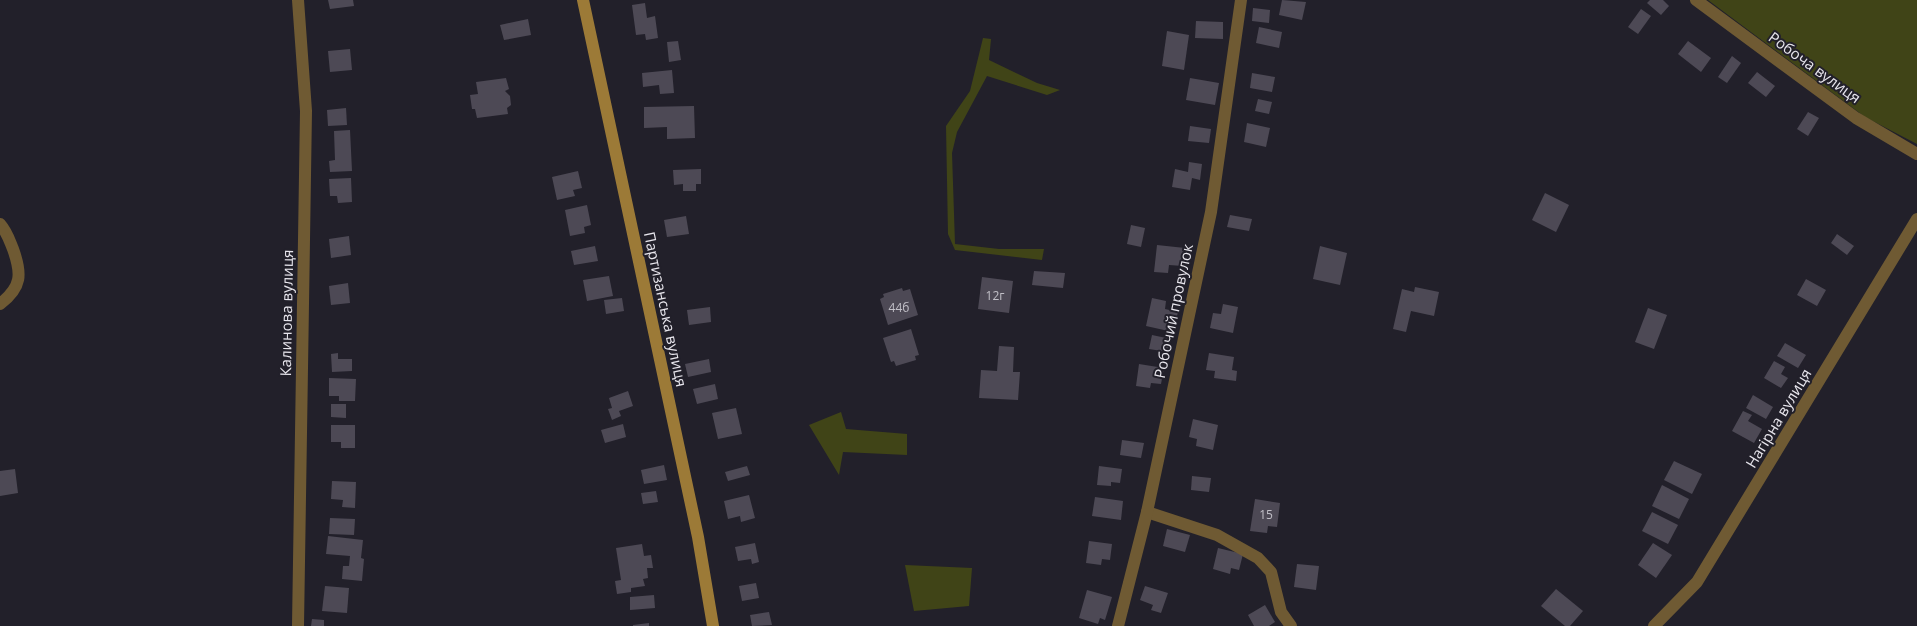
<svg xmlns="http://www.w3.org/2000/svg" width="1917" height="626" viewBox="0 0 1917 626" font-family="'Open Sans',sans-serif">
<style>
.green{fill:#404417}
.building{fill:#4d4955}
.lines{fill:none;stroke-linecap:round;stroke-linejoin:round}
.minor{stroke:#6f5a33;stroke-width:12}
.secondary{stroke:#9c7a37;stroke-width:12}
.labels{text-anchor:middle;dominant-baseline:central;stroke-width:4;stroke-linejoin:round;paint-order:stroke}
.number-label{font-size:12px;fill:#c1bfc7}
.street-label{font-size:15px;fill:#e8e6ed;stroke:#22202a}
</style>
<rect width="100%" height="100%" fill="#22202a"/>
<!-- green -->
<g class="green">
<polygon points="1708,0 1917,0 1917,144 1865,117"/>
<polygon points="983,38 991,39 989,60 1037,83 1060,90 1047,95 987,76 957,132 952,153 955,244 999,249 1044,249 1042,260 955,250 948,234 946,126 970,91"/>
<polygon points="841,412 846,429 907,434 907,455 843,452 839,475 809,425"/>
<polygon points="905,565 972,568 969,606 914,611"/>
</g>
<!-- building -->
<g class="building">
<polygon points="328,0 353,0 354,6 330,9"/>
<polygon points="1282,0 1306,2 1302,20 1279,15"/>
<polygon points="1650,0 1663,0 1669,6 1661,15 1647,3"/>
<polygon points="645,3 647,18 655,16 658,38 646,40 645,34 636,35 632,5"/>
<polygon points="1253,8 1270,10 1269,23 1252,21"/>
<polygon points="1641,9 1651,16 1638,34 1628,27"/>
<polygon points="528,19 531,35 504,40 500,25"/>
<polygon points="1196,21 1223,22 1223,39 1195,38"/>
<polygon points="1259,27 1282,32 1279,48 1256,43"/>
<polygon points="1167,31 1189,35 1184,70 1162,66"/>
<polygon points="678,41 681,60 669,62 667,42"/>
<polygon points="1688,41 1711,58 1701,72 1678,54"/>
<polygon points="350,49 352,70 330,72 328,51"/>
<polygon points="1732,56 1741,63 1727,83 1718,77"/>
<polygon points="672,70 674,93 660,94 659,85 643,87 642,73"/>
<polygon points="1757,72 1775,86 1766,97 1748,83"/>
<polygon points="1252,73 1275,77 1272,92 1250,88"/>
<polygon points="506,78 509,89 505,91 510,96 511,105 507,108 508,114 477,118 475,109 472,109 470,95 478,94 476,82"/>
<polygon points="1190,78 1219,83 1215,105 1186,100"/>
<polygon points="1258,99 1272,102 1269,114 1255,111"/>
<polygon points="694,106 695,138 667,139 667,127 644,128 644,107"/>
<polygon points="346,108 347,125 328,126 327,110"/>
<polygon points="1808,112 1819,118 1808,136 1797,129"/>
<polygon points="1247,123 1270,128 1266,147 1244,142"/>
<polygon points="1190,126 1211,129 1209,143 1188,141"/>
<polygon points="350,130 352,171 330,172 329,161 335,160 334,131"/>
<polygon points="1189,162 1202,164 1200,180 1192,178 1190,190 1172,187 1175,169 1188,172"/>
<polygon points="701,169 701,184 696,184 696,191 683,191 683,184 674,185 673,170"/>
<polygon points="578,171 582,188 573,190 575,196 557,200 552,177"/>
<polygon points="351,178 352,202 338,203 337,196 330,196 329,179"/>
<polygon points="1545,193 1569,205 1556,232 1532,220"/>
<polygon points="587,205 591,225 584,227 585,233 570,236 565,210"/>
<polygon points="1230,215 1252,219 1249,231 1227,227"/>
<polygon points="686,216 689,234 667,237 664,220"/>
<polygon points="1131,225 1145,228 1141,247 1127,244"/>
<polygon points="1837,234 1854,246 1847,255 1831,243"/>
<polygon points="349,236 351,255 331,258 329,239"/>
<polygon points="1157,245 1185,248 1183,266 1169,265 1168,273 1154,272"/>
<polygon points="595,246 598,261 574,265 571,251"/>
<polygon points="1320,246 1347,253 1340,285 1313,279"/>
<polygon points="1034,271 1065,273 1063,288 1032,285"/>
<polygon points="609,276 613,296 587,301 583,280"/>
<polygon points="982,277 1013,281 1009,313 978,309"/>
<polygon points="1806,279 1826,290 1817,306 1797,295"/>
<polygon points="348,283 350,303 331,305 329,286"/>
<polygon points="1415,287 1439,292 1434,316 1411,311 1406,332 1393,329 1402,289 1414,292"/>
<polygon points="902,288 903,291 910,289 918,315 888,325 880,299 884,297 883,294"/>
<polygon points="622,298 624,311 606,314 604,300"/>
<polygon points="1152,298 1166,301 1165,309 1178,312 1173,332 1146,326"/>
<polygon points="1223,304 1238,307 1233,333 1210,328 1213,313 1221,314"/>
<polygon points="710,307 711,322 689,325 687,310"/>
<polygon points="1648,308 1667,315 1654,349 1635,342"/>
<polygon points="911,329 919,355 915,356 916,360 896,366 894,361 891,362 883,338"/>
<polygon points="1152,335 1171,339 1168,352 1149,349"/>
<polygon points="1785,343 1806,355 1798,368 1777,356"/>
<polygon points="999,346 1014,347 1013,372 1020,372 1018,400 979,398 981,370 997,371"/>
<polygon points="338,353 338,359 352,359 352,371 332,372 331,354"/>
<polygon points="1209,353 1234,357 1232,370 1237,371 1236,381 1214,378 1215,371 1206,370"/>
<polygon points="709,359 711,372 688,377 685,364"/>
<polygon points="1774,361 1785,367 1781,374 1788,378 1781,388 1764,378"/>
<polygon points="1139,364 1164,368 1161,384 1151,383 1150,388 1136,386"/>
<polygon points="329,378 356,379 355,401 339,401 339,396 329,396"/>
<polygon points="715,384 718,399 697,404 693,389"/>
<polygon points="628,391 633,406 619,411 621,416 612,420 608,409 612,408 609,398"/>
<polygon points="1753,395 1773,407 1766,419 1746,408"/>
<polygon points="331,404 346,404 346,418 331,417"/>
<polygon points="736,408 742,434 718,439 712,413"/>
<polygon points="1743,411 1752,415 1748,421 1762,429 1754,443 1732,431"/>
<polygon points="1193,419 1218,425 1213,450 1196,446 1197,439 1189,437"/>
<polygon points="623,424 626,437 605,443 601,430"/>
<polygon points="331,425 355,425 355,448 341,448 341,442 331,442"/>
<polygon points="1122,440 1144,443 1141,458 1120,455"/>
<polygon points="1674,461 1702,474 1692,494 1664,480"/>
<polygon points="664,465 667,480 644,484 641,470"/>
<polygon points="747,466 750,475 728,481 725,472"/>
<polygon points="1099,466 1122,469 1120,483 1111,482 1111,486 1097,485"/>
<polygon points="15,469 18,493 0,496 0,471"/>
<polygon points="1192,476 1211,478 1209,492 1191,490"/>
<polygon points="332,481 356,482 355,508 342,507 343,500 331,499"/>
<polygon points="1662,485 1689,499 1679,519 1652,506"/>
<polygon points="656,491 658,502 643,504 641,493"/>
<polygon points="749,495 755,518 741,522 740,516 728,519 724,501"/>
<polygon points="1095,497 1123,501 1121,520 1092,516"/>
<polygon points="1255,499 1280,503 1277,527 1268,526 1267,533 1250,531"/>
<polygon points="1652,512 1678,525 1668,544 1642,531"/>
<polygon points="330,518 355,519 354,535 329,534"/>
<polygon points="1167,529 1190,535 1185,552 1163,546"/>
<polygon points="328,536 363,540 361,558 364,559 362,581 342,579 343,566 349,566 350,556 326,554"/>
<polygon points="1089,541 1112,544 1110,560 1102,559 1101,565 1086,563"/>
<polygon points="755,543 759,562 752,564 751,559 738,561 735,547"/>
<polygon points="1653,543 1672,555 1656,578 1638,565"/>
<polygon points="642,544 644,556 651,555 653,568 647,568 648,578 643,579 645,586 631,588 631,592 617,594 615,581 621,580 616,548"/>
<polygon points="1218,548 1243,554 1239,570 1231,568 1230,574 1213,569"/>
<polygon points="1297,564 1319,566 1316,590 1294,587"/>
<polygon points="756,583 759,598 742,601 739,586"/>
<polygon points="325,586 349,588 347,613 322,611"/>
<polygon points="1145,586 1168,593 1161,613 1151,610 1153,605 1140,600"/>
<polygon points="1556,589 1583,611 1570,626 1565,626 1541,606"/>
<polygon points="1087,590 1112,597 1105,620 1100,618 1098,624 1079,618"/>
<polygon points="654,595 655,608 630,610 630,597"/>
<polygon points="1265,605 1275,622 1269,626 1254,626 1248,615"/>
<polygon points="769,612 772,625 752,626 750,615"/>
<polygon points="312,619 324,620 324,626 311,626"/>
<polygon points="649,623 649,626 633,626 633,625"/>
</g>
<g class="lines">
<!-- minor -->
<g class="minor">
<polyline points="1696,0 1856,118 1917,154"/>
<path d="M0 224C7 232 9 239 13 249 22 274 22 287 0 304"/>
<polyline points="1147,512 1217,535 1258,558 1271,572 1281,612 1291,626"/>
<polyline points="298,626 306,111 298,0"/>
<polyline points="1118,626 1147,512 1211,212 1241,0"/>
<polyline points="1654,626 1697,582 1917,219"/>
</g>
<!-- secondary -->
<polyline class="secondary" points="583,0 698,537 713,626"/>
</g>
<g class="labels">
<!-- number labels -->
<g class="number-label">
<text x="995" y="295">12г</text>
<text x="899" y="307">44б</text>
<text x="1266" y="514">15</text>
</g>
<!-- street labels -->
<g class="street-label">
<text transform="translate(1815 67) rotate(36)">Робоча вулиця</text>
<text transform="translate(666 309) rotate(78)">Партизанська вулиця</text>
<text transform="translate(1173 311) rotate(-78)">Робочий провулок</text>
<text transform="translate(286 313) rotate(-89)">Калинова вулиця</text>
<text transform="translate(1778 418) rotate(-59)">Нагірна вулиця</text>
</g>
</g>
</svg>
